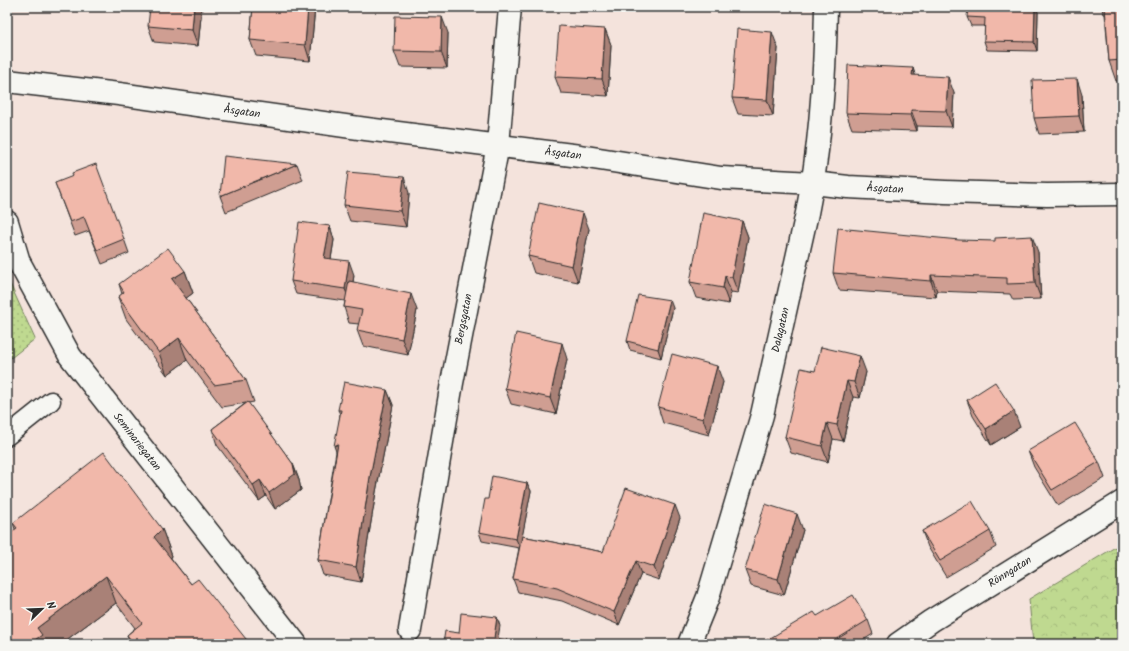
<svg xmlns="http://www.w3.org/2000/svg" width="1129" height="651" viewBox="0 0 1129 651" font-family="Kalam,sans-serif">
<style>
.green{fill:url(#green-dots);stroke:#75825e}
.forest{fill:url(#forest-crowns);stroke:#75825e}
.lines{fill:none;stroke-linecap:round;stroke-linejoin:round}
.service-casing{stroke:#2b2b2b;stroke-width:21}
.minor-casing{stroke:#2b2b2b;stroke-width:25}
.service{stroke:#f6f6f2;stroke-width:18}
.minor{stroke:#f6f6f2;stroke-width:22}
.wall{fill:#cf9e92;stroke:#2b2b2b}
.shaded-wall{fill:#a98177;stroke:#2b2b2b}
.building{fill:#f1b8aa;stroke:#2b2b2b}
.labels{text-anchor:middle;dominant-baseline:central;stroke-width:3.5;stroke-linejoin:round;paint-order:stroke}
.street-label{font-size:11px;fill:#2b2b2b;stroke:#f6f6f2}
</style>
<defs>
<pattern id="green-dots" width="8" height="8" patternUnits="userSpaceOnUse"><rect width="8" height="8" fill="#bfd990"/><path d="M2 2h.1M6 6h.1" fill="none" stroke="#a4ba7c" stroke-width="1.8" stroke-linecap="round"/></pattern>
<pattern id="forest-crowns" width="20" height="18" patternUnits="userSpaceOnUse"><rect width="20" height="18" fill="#bfd990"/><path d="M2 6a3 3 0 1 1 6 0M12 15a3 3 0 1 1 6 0" fill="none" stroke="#a4ba7c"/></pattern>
</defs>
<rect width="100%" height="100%" fill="#f4e3dc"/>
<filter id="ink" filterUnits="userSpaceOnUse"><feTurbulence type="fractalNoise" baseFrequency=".025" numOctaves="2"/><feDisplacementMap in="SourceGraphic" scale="8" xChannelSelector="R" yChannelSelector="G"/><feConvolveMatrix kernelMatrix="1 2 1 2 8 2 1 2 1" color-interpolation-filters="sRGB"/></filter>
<g filter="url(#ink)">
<!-- green -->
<polygon class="green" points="7,277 35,339 7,361"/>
<!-- forest -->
<polygon class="forest" points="1122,543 1122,644 1033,644 1029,599"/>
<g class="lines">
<defs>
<polyline id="service" points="7,436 51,401"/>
<g id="minor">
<polyline points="7,81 119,94 366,129 580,156 721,178 813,183 848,187 945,192 1047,195 1122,194"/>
<polyline points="7,222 19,262 70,356 296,644"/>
<polyline points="410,630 452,383 498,145 510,7"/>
<path d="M689 644 708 597 762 415 807 213C821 145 825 76 826 7"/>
<polyline points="898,644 931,621 1122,502"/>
</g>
</defs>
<!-- service casing -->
<use href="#service" class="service-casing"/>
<!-- minor casing -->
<use href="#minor" class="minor-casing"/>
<!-- service -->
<use href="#service" class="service"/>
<!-- minor -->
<use href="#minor" class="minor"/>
</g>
<!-- wall -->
<g class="wall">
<polygon points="202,7 198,46 154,42 148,26"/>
<polygon points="253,7 315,7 310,61 256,56 250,40"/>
<polygon points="1009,7 1009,10 1038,12 1037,51 987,50 984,41 985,26 971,26 967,17"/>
<polygon points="1101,7 1122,7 1122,81 1116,81 1109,61 1105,14 1104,14"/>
<polygon points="605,29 611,45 608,96 561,93 555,77"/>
<polygon points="448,33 447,68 400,67 394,51"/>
<polygon points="778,48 773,116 738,114 732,98"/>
<polygon points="913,68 915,76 954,93 952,127 917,126 917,131 852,129 846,113"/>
<polygon points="1082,95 1084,132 1039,134 1034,118"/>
<polygon points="297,164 303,180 226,212 220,196"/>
<polygon points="55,183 124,239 129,253 102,264 89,231 75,236"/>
<polygon points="409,193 406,227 350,221 344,205"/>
<polygon points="742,221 748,237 738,293 731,292 729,304 696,298 690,282"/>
<polygon points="330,226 334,240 331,259 354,275 353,282 417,310 408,355 363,346 357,330 359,324 349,323 344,307 345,301 296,294 291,281"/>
<polygon points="589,229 578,282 534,273 528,256"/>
<polygon points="1122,231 1122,274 1120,268"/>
<polygon points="1038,252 1041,299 1013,300 1010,294 937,291 936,297 839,290 833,273"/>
<polygon points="185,271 193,293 186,298 246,380 254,402 248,403 293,464 299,480 301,490 275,509 266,496 259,501 217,445 212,429 246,403 222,407 187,360 167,375 126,319 118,297 122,294 119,284"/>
<polygon points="673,308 661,358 630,350 627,341"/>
<polygon points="567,359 556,414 511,404 505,388"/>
<polygon points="815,371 866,372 860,398 853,397 843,441 833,439 828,462 791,453 785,437"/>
<polygon points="723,382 709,435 663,423 658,407"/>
<polygon points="387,390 393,405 376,492 361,582 323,575 318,560 336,452 340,414 338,410"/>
<polygon points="967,400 1020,427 991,445 973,416"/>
<polygon points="1028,451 1099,462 1105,478 1058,506 1034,467"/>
<polygon points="527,483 531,491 522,536 603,552 680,518 659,580 641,574 619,625 562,601 518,592 513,579 519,548 482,541 479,532 488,499"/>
<polygon points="13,523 162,529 172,556 171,558 191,584 250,644 130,644 127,635 135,628 116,603 61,644 7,644 15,529"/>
<polygon points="803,530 784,595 751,586 745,570"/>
<polygon points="922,531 990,531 996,547 946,577 928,547"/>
<polygon points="817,616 868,620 873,634 857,644 768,644 767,640"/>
</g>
<!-- shaded-wall -->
<g class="shaded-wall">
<polygon points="194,7 202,7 198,46 192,30"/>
<polygon points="308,7 315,7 310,61 305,45"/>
<polygon points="1005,7 1009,7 1008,20 1005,11"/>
<polygon points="1035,7 1036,7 1038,12 1037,51 1034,42"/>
<polygon points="442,17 448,33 447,68 441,52"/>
<polygon points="605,29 611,45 608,96 602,79"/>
<polygon points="772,32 778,48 773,116 767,100"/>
<polygon points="913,68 918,84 912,75"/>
<polygon points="948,77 954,93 952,127 946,111"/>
<polygon points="1077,79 1082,95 1084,132 1079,116"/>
<polygon points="911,110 917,126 917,131 911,115"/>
<polygon points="404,177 409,193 406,227 400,211"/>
<polygon points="583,213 589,229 578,282 572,266"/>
<polygon points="742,221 748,237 738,293 732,277"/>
<polygon points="330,226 334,240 329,271 324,258"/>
<polygon points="1032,236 1038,252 1041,299 1035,283"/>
<polygon points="349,261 354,275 350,302 345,289"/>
<polygon points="185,271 193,293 181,302 172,279"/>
<polygon points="931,275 937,291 936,297 931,281"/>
<polygon points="725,276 731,292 729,304 723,288"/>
<polygon points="411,294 417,310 408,355 402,339"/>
<polygon points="670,300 673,308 661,358 658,349"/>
<polygon points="179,338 187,360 167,375 159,353"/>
<polygon points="562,343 567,359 556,414 550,398"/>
<polygon points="860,356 866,372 860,398 854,382"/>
<polygon points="717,366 723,382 709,435 703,419"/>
<polygon points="847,381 853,397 843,441 837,425"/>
<polygon points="387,390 393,405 376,492 361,582 356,567 370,477"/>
<polygon points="1014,411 1020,427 991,445 986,429"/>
<polygon points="827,423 833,439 828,462 822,446"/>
<polygon points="338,444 340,462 334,446"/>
<polygon points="293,464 299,480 301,490 275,509 269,493"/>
<polygon points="260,480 266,496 259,501 253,485"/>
<polygon points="527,483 531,491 520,548 516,539"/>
<polygon points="675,505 680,518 659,580 654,567"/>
<polygon points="797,514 803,530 784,595 778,579"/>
<polygon points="162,529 172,556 164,564 154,537"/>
<polygon points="636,561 641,574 619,625 614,612"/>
<polygon points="106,576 116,603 61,644 29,644 37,628"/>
<polygon points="497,617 500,626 497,644 494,638"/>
</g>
<!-- building -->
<g class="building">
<polygon points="150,7 194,7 192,30 148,26"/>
<polygon points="253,7 308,7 305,45 250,40"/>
<polygon points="968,7 1005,7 1005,11 1021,7 1035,7 1034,42 984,41 985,18 967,17"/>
<polygon points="1105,7 1122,7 1122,60 1109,61"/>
<polygon points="395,16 442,17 441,52 394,51"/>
<polygon points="559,26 605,29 602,79 555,77"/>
<polygon points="737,29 772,32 767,100 732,98"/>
<polygon points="848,65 913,68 912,75 948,77 946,111 911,110 911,115 846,113"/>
<polygon points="1077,79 1079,116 1034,118 1032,80"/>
<polygon points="224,156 297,164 220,196"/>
<polygon points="96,164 124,239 97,250 84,217 70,222 55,183 73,176 72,173"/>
<polygon points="348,172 404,177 400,211 344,205"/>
<polygon points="539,203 583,213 572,266 528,256"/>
<polygon points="703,213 742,221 732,277 725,276 723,288 690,282"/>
<polygon points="299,222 330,226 324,258 349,261 345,289 291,281"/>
<polygon points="838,228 959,240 995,241 995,238 1032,236 1035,283 1007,284 1007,278 931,275 931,281 833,273"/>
<polygon points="1118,231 1122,231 1122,267 1120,268"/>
<polygon points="168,248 185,271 172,279 246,380 214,385 179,338 159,353 118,297 124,292 119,284"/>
<polygon points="349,281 411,294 402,339 357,330 362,310 344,307"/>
<polygon points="638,295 670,300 658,349 627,341"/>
<polygon points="516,333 562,343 550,398 505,388"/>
<polygon points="821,347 860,356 854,382 847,381 837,425 827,423 822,446 785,437 801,368 815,371"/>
<polygon points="672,354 717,366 703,419 658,407"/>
<polygon points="344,382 387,390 370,477 356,567 318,560 338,444 334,446 341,410 338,410"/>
<polygon points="995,382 1014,411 986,429 967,400"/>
<polygon points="248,402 293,464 295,474 269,493 260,480 253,485 212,429"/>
<polygon points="1075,423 1099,462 1052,490 1028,451"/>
<polygon points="104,452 162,529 154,537 191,584 198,579 250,644 134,644 127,635 142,623 106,576 37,628 42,635 29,644 7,644 7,535 17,528 13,523"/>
<polygon points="492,476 527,483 516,539 479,532 485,499 488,499"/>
<polygon points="626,488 675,505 654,567 636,561 614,612 557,588 513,579 522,536 603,552"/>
<polygon points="972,501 990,531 940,561 922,531"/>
<polygon points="765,504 797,514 778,579 745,570"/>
<polygon points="853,595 868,620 829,644 769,644 767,640 814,612 817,616"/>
<polygon points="461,613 497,617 494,638 508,640 507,644 443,644 445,631 459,633"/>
</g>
</g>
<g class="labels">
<!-- street labels -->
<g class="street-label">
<text transform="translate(242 112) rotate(8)">Åsgatan</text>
<text transform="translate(563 154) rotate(7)">Åsgatan</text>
<text transform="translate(885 189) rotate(3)">Åsgatan</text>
<text transform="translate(464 319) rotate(-79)">Bergsgatan</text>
<text transform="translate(781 330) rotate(-77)">Dalagatan</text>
<text transform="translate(137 442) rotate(52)">Seminariegatan</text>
<text transform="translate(1010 572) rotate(-32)">Rönngatan</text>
</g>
</g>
<!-- margin -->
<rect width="1129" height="651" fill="none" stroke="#f6f6f2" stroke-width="24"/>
<rect x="12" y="12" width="1105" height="627" fill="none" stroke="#2b2b2b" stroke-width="1.5" filter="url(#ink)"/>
<!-- north arrow -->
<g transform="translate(42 609) rotate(67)" stroke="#f6f6f2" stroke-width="3" paint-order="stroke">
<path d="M0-3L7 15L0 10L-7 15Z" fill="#2b2b2b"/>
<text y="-6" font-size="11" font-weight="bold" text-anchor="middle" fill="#2b2b2b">N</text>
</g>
</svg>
